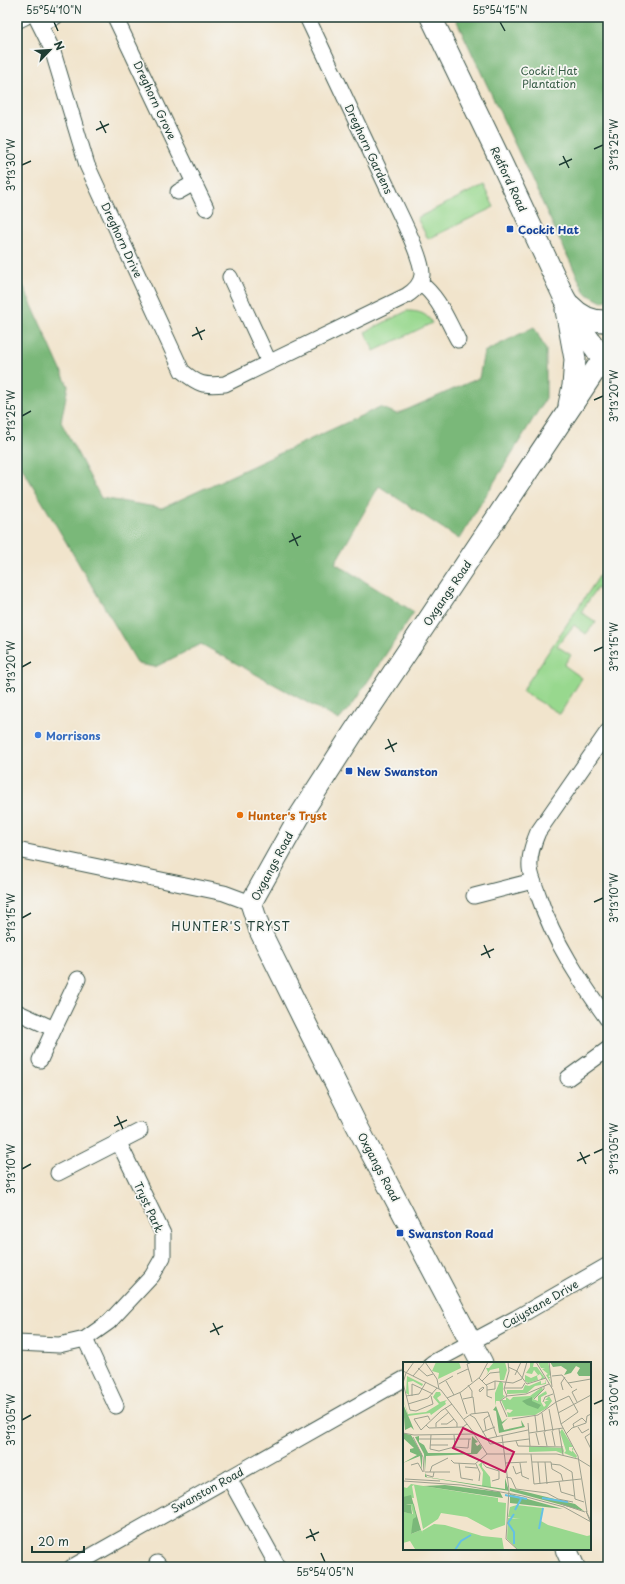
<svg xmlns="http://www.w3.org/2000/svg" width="625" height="1584" viewBox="0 0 625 1584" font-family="'Playpen Sans',sans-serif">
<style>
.green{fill:#98d88e;stroke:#5c8a61}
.forest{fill:#7ab879;stroke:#4c7a56}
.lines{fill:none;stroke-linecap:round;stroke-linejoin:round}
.street-casing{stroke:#3e564b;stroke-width:17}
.secondary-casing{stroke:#3e564b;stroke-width:23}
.street{stroke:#fff;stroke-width:15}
.secondary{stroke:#fff;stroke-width:21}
.ticks{fill:none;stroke:#1f3d34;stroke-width:1.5}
.transit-dot{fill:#1a4fb4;stroke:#f6f6f2;stroke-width:1.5}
.shop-dot{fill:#3f7fe0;stroke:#f6f6f2;stroke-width:1.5}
.food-dot{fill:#e8710a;stroke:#f6f6f2;stroke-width:1.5}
.labels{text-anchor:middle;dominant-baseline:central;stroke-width:3.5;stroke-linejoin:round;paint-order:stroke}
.park-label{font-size:11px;fill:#375c46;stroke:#f6f6f2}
.street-label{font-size:11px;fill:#1f3d34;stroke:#f6f6f2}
.transit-label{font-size:11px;font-weight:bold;fill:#164399;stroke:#f6f6f2;text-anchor:start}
.shop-label{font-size:11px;font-weight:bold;fill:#366cbe;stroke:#f6f6f2;text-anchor:start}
.food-label{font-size:11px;font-weight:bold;fill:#c56008;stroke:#f6f6f2;text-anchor:start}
.neighbourhood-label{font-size:12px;letter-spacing:1px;fill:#1f3d34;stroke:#f6f6f2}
.inset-river{fill:none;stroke:#65c0e3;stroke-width:2}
.inset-road{fill:none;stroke:#9da18f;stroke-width:1}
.view{fill:#c2185b;fill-opacity:0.15;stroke:#c2185b;stroke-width:2}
.inset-edge{fill:none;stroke:#1f3d34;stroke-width:2}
.neatline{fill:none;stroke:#1f3d34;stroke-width:1.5}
.ticks-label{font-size:10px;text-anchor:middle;fill:#1f3d34}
</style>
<rect width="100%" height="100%" fill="#f6f6f2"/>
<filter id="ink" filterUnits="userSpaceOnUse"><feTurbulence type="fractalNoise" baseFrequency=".025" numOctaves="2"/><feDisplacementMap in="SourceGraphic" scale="8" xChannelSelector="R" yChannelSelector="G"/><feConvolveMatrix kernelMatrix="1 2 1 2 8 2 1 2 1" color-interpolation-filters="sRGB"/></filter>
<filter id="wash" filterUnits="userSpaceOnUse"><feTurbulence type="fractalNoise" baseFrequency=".012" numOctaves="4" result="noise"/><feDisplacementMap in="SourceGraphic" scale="16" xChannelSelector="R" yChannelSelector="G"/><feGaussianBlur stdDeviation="0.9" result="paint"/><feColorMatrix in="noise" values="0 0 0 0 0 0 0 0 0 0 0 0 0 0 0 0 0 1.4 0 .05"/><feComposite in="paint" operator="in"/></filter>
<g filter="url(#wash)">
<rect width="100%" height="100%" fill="#f1e4cc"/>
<!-- green -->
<g class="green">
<polygon points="483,185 494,207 428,239 417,218"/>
<path d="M407 311C418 311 427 313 432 323L374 351 365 332Z"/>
<polygon points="608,563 608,595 597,588 581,612 596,622 586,634 574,625 557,646 571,655 564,665 582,678 560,714 522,691"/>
</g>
<!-- forest -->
<g class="forest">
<polygon points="455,17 608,17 608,299 602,302 585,293"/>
<polygon points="17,272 68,386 61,422 101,498 162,508 380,407 397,414 479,378 484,352 534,327 546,350 546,398 459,539 379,486 335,563 414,612 354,702 339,720 201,644 155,667 138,664 17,459"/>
</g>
</g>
<g filter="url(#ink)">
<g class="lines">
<defs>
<g id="street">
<path d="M36 17 52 49 87 165 182 371C199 385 203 386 225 384L406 296C414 291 421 285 422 275 423 258 398 211 390 193 363 135 335 76 307 17"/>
<polyline points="115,17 206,208"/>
<polyline points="17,21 25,17"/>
<polyline points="40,24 55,17"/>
<polyline points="178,192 194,183"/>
<polyline points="230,277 269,362"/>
<path d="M420 283C439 297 447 320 458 340"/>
<path d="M608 731 538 832C533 844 529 855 530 868 531 878 536 888 539 897 554 942 581 982 608 1020"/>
<polyline points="17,850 224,893 251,903"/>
<polyline points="474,896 533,881"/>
<polyline points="17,1012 54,1029"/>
<polyline points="40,1060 54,1029 78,979"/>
<polyline points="568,1078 608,1049"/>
<polyline points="58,1173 140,1131"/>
<polyline points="85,1339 116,1406"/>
<polyline points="17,1343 59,1345 85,1339 109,1322 152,1276 163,1257 163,1234 119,1143"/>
<polyline points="432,1363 516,1318 608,1265"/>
<polyline points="229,1478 278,1567"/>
<polyline points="157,1563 160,1567"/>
<polyline points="72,1567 404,1379"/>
</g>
<g id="secondary">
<polyline points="431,17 502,164 564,297 585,334 603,359"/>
<path d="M571 306C581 317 593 322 608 321"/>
<polyline points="566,310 575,359 573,386 569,405"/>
<polyline points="482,1363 355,1122 304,1020 260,931 251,903 299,817 353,733 608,351"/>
<polyline points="566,1549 574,1567"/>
</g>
</defs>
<!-- street casing -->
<use href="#street" class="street-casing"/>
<!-- secondary casing -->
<use href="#secondary" class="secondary-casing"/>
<!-- street -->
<use href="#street" class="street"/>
<!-- secondary -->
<use href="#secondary" class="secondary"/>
</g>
</g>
<!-- ticks -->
<path class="ticks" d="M54 22 58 31M500 22 505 31M100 121 106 133M96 130 109 124M594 149 603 145M563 156 569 168M22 165 31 161M559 165 572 159M196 327 202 340M192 336 205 330M594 400 603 396M22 416 31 411M292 533 298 546M289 542 301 536M594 651 603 647M22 667 31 662M388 739 394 752M385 749 397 743M594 902 603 898M22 918 31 913M484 945 490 958M481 955 494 949M117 1116 123 1129M114 1126 127 1120M580 1152 586 1164M594 1153 603 1149M577 1161 590 1155M22 1169 31 1164M213 1323 219 1335M210 1332 223 1326M594 1404 603 1400M22 1420 31 1415M310 1529 315 1541M306 1538 319 1532M321 1553 325 1562"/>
<!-- markers -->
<g class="transit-dot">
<rect x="506" y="225" width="8" height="8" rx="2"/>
<rect x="345" y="767" width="8" height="8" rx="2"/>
<rect x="396" y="1229" width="8" height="8" rx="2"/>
</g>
<circle class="shop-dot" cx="38" cy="735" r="4"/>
<circle class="food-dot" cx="240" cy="815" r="4"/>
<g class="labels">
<!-- park labels -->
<g class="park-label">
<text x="549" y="70">Cockit Hat<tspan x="549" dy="13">Plantation</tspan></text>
</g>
<!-- street labels -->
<g class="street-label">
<text transform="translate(155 100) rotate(65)">Dreghorn Grove</text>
<text transform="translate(369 149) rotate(65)">Dreghorn Gardens</text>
<text transform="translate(509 179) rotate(65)">Redford Road</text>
<text transform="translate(122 240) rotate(65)">Dreghorn Drive</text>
<text transform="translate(447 593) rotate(-56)">Oxgangs Road</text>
<text transform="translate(272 866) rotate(-62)">Oxgangs Road</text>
<text transform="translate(379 1167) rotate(62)">Oxgangs Road</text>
<text transform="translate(149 1207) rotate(65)">Tryst Park</text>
<text transform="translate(540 1304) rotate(-30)">Caiystane Drive</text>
<text transform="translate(207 1490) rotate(-29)">Swanston Road</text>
</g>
<!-- transit labels -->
<g class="transit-label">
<text x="518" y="229">Cockit Hat</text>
<text x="357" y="771">New Swanston</text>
<text x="408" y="1233">Swanston Road</text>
</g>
<!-- shop labels -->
<g class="shop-label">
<text x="46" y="735">Morrisons</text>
</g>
<!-- food labels -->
<g class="food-label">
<text x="248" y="815">Hunter's Tryst</text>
</g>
<!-- neighbourhood labels -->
<g class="neighbourhood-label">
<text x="231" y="926">HUNTER'S TRYST</text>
</g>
</g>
<!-- overview -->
<g transform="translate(403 1362)">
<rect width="188" height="188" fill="#f1e4cc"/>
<path d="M33 0H56L58 6 35 17 36 11 29 9ZM91 0H102L104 8 101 18H97L96 6 87 8 83 14 85 10 83 6H86ZM127 0H131L130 5H134L142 16 137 18 139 15 137 12 134 14 135 18 125 21 122 19V13L128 16 135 13 131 8 129 12 123 11 127 5ZM135 0H145L148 13 145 14 148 16H146L149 23 143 13 145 12 139 7 142 6H138ZM4 14 20 22 19 24 10 19 5 20 6 33 3 31ZM142 17 143 22 132 24 124 31 104 32V28H120L122 23 126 24 138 19V22L142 21ZM97 19 100 21V33L102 34 97 39H93L92 44V31ZM139 25 140 28 130 37 135 39V34L143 29 144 32 138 35V40L141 45 143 43 141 40 146 38H142L146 34 149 39 144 46 132 53 105 55 104 50 107 51 110 48 104 47 103 49 98 38H103V35L107 38 110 35 127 34ZM33 30H37L38 33 34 36 37 40 44 38 42 40 43 42 28 53 27 51 5 54 0 36 5 52 23 50 36 42 30 35ZM159 67 170 85H166V88L169 90V86L171 87 169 88 174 94 173 96 161 91 163 89 157 70ZM126 84 160 86 161 89 160 92 153 89 126 90ZM79 100V105L87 115 88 125 79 124 80 110 76 103 74 104ZM8 122 95 136V140L103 141 102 163 88 168 64 155 38 151 35 157 20 167 11 123 9 124 11 136 0 135V125L4 126ZM0 141 11 142 13 155 8 172 18 168 20 171 19 169 31 162 42 163 79 174 99 176 101 188 12 187 7 179 0 181V150L10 152 8 143ZM114 143 139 146 138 159 145 163 184 174 188 173V188H115L104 177 105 156 117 157 105 155 107 145Z" fill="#98d88e"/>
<path d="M147 0H188V14H176L174 11 177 6 173 4 168 11 161 13 164 8 158 4 150 5ZM129 35V39L138 43 135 47 124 43 119 39ZM0 42 7 58 11 68 8 65 2 68ZM93 44 99 60 105 56 99 62 101 68 119 64 118 58 122 65 96 71 93 49 90 48ZM0 71 8 73 19 92V109L17 94 0 101 14 93 7 90V87L11 86 0 76ZM16 74V80L21 83 25 91H68L69 74 75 80 72 81 74 84 77 82 79 86 74 92 23 94 22 109 21 92 12 75ZM22 111 24 115 102 127V116L106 129 22 115ZM42 123 97 130 100 136 20 124ZM107 126 172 142 181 149 107 129ZM107 132 160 147 107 141ZM8 133 18 168 8 172 10 157 13 155 10 142H3L8 143 9 152 0 150V135Z" fill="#7ab879"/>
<path class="inset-river" d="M102 133 124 137M139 136 165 140M112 148 118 137M111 152 105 161 111 170V182M136 167 140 146M52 188 58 179 68 173"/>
<path class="inset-road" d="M11 0 3 11 0 21 7 48 13 49 30 42 28 34M22 0 34 17 36 27M69 0 64 2 69 20M133 0 150 28 158 62 175 94 184 150M146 0 149 25M105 5 114 9 124 22 143 16M15 6 24 14 30 12M0 9 38 28 71 71M54 12 65 7M112 13 118 0M10 14 22 0M149 14 159 13 169 26M76 16 84 24V34L89 36M119 17 124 0M43 19 51 33M79 19 87 11 97 10M165 21 188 17M36 22 50 14M65 23 69 29V35M83 23 92 19 110 21 119 17M80 25 81 26 77 30 76 28ZM101 26H119L122 21M174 27 169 30 174 40M84 28 92 27V19M160 28 158 21 162 15M57 31 64 52M3 34 16 32 23 20M9 34V22L30 32M104 34 123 32 146 22M104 34 101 27 106 9 105 0M104 34 97 39 104 55M44 36 58 30 77 15 85 0M60 37 70 35 72 51M131 37 141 27V24M140 40 142 35 150 32M153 40 166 34 175 50 158 62M5 42 25 36 34 26M42 46 54 61V65M146 47 150 69M139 51 142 70M155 51 188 33M67 53 72 56 87 82 126 77M132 54 134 70M61 57 68 52 85 50 94 75M109 57 135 53 153 40M125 61 127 84M38 62H44L51 57M23 63 26 66 60 65 64 62M33 65V61L46 50M171 65 170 62 179 56 183 60M175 65 179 71 186 67M156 67 160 93M18 68 38 49 49 42M18 68 11 57 25 54 27 58M83 68 81 57 87 53M149 69 152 84M79 70 92 65M141 70 144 84M0 71 11 73 71 72 84 92H154L175 97 188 105M126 71 160 66M133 71 136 83M188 71 182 75 188 87M163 72 169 66 183 61 184 54 188 52M28 73 27 87 36 89 51 85 65 86 66 77M51 73 52 85M99 74 106 128 103 177 115 188M10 75 20 95 21 110M16 77H68M83 77 125 68M113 79 115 84 160 85M27 83H45M128 92 131 122 178 117M48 98 51 101 72 102 84 92M78 99 83 105 96 109V117L89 119M129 100H148L149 107 158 112 160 119M135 100 137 122M142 100 144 122M56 101 58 116 70 118M102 101 124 100M117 101 119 114 126 117M73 102 77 111 76 119M148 102 157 103 169 110 172 137 181 140M8 103 15 101 20 110M110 104 113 112 118 110M62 105 74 106M22 110H47M27 110 29 104 45 96M23 113 30 115 31 110M103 115 108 116 113 127 144 131 155 137 170 140M2 117 37 119M0 119 58 123 120 134 161 145 188 160M156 120 158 130 171 134M158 142 182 150M187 159 183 149 188 159"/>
<path class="view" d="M60 66 111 90 102 110 50 86Z"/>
<rect width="188" height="188" class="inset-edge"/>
</g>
<!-- margin -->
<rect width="625" height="1584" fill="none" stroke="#f6f6f2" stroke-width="44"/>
<!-- north arrow -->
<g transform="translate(50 50) rotate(65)" stroke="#f6f6f2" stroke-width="3" paint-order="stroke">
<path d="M0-3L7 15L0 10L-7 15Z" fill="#1f3d34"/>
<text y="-6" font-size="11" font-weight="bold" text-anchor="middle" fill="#1f3d34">N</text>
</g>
<!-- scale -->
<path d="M32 1546v6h52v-6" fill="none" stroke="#1f3d34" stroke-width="2"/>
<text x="38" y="1546" font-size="12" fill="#1f3d34" stroke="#f6f6f2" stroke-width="3" paint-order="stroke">20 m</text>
<rect x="22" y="22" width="581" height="1540" class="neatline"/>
<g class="ticks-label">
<text x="54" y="14">55°54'10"N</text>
<text x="500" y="14">55°54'15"N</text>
<text transform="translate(614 145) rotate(-90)" y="4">3°13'25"W</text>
<text transform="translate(11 165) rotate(-90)" y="4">3°13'30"W</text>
<text transform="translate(614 396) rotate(-90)" y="4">3°13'20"W</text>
<text transform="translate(11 416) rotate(-90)" y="4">3°13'25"W</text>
<text transform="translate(614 647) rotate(-90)" y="4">3°13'15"W</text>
<text transform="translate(11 667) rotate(-90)" y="4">3°13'20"W</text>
<text transform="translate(614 898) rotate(-90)" y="4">3°13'10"W</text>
<text transform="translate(11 918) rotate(-90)" y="4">3°13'15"W</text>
<text transform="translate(614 1149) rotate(-90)" y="4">3°13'05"W</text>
<text transform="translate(11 1169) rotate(-90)" y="4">3°13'10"W</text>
<text transform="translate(614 1400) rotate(-90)" y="4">3°13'00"W</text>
<text transform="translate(11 1420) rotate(-90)" y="4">3°13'05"W</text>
<text x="325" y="1576">55°54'05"N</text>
</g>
</svg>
